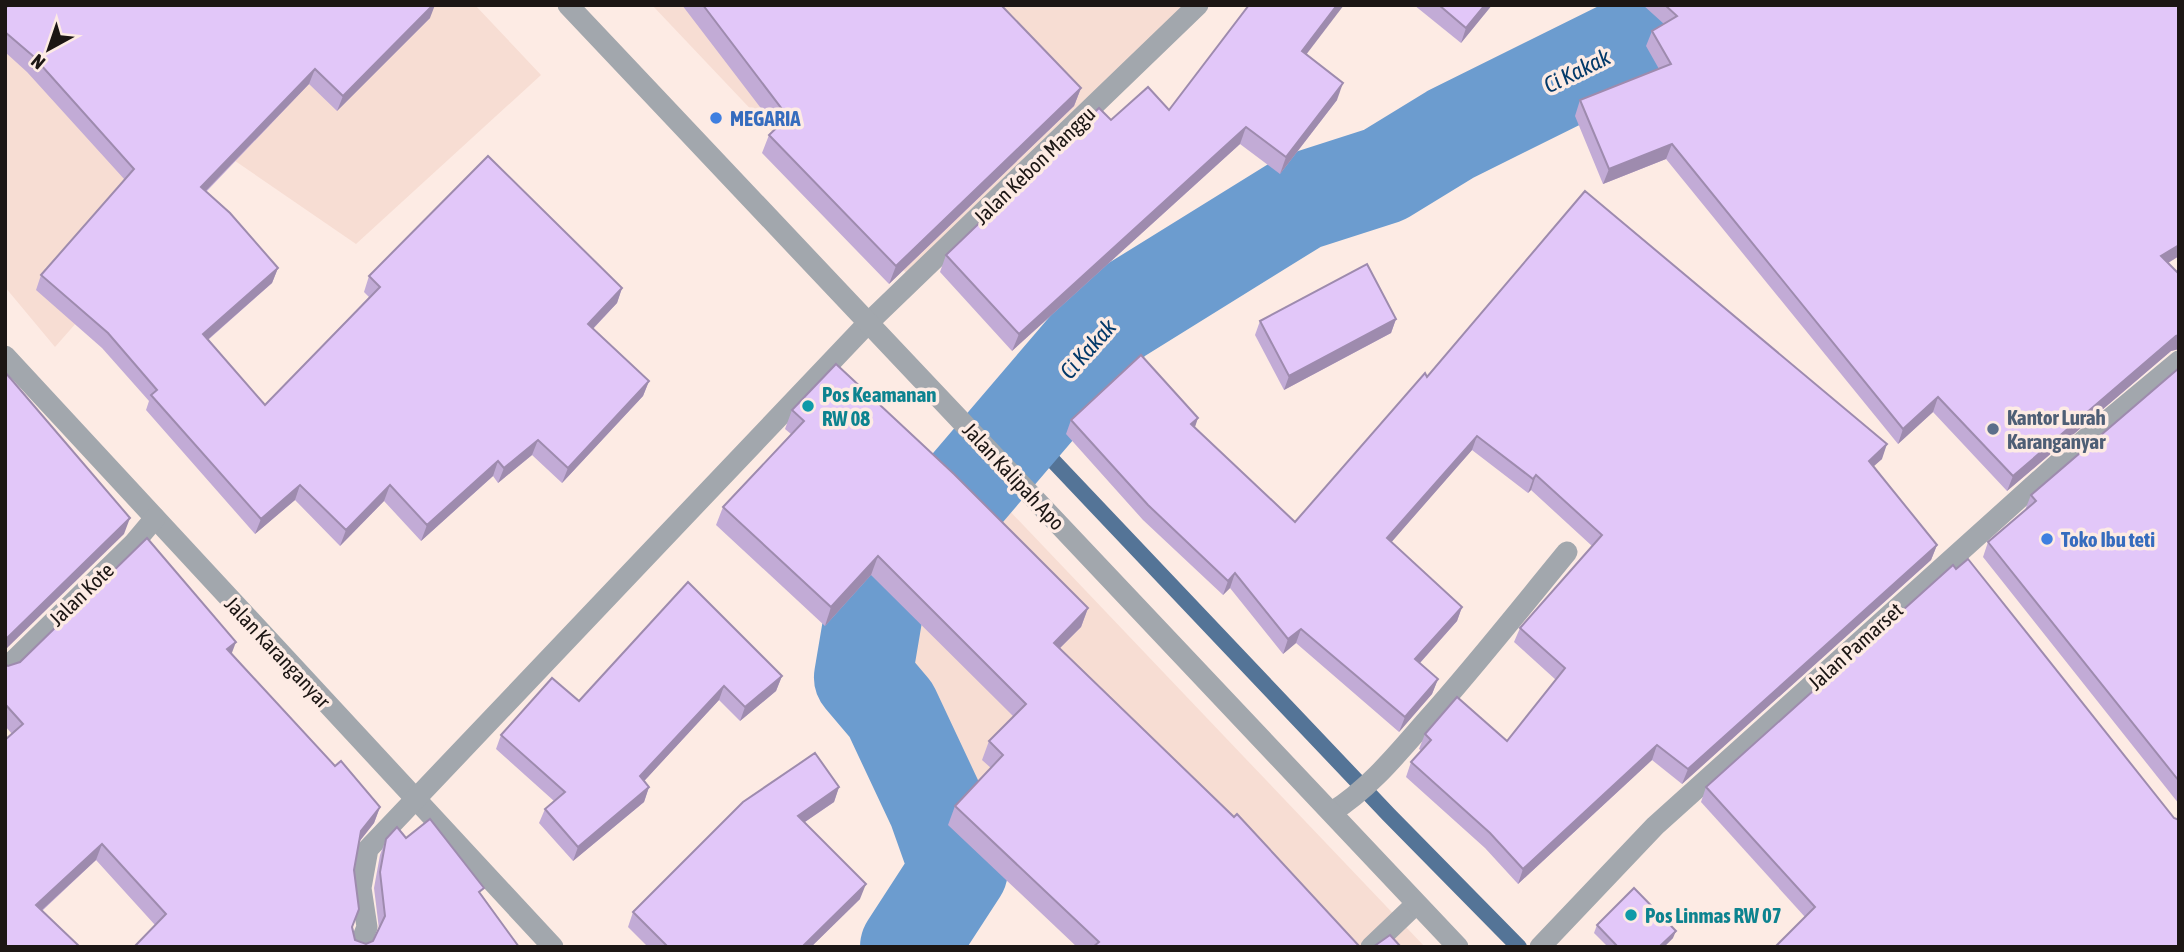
<svg xmlns="http://www.w3.org/2000/svg" width="2184" height="952" viewBox="0 0 2184 952" font-family="'Asap Condensed',sans-serif">
<style>
.built{fill:#f7ddd3}
.lines{fill:none;stroke-linecap:round;stroke-linejoin:round}
.stream{stroke:#547497;stroke-width:16}
.river{stroke:#6c9ccf;stroke-width:98}
.minor{stroke:#a2a7ad;stroke-width:21}
.tertiary{stroke:#a2a7ad;stroke-width:21}
.wall{fill:#c2abd6}
.shaded-wall{fill:#9e8bae}
.building{fill:#e2c7f9;stroke:#9e8bae;stroke-width:2}
.shop-dot{fill:#3f7fe0;stroke:#fdebe4;stroke-width:2.5}
.culture-dot{fill:#0f9aa8;stroke:#fdebe4;stroke-width:2.5}
.service-dot{fill:#5c6f8a;stroke:#fdebe4;stroke-width:2.5}
.labels{text-anchor:middle;dominant-baseline:central;stroke-width:7;stroke-linejoin:round;paint-order:stroke}
.shop-label{font-size:21px;font-weight:bold;fill:#366cbe;stroke:#fdebe4;text-anchor:start}
.street-label{font-size:21px;fill:#1c1614;stroke:#fdebe4}
.culture-label{font-size:21px;font-weight:bold;fill:#0d838f;stroke:#fdebe4;text-anchor:start}
.service-label{font-size:21px;font-weight:bold;fill:#4e5e75;stroke:#fdebe4;text-anchor:start}
.water-label{font-size:23px;font-style:italic;fill:#033969;stroke:#fdebe4}
</style>
<rect width="100%" height="100%" fill="#fdebe4"/>
<!-- built -->
<g class="built">
<polygon points="5,5 475,5 541,75 356,244 225,154 55,347 5,287"/>
<polygon points="652,5 1186,5 907,274"/>
<polygon points="1004,505 1425,947 1077,947 967,829 890,714 887,641"/>
</g>
<g class="lines">
<!-- stream -->
<polyline class="stream" points="1021,427 1389,815 1519,947"/>
<!-- river -->
<polyline class="river" points="909,947 959,870 937,808 891,710 863,677 877,594 1113,318 1300,202 1384,175 1451,134 1711,5"/>
<!-- minor -->
<g class="minor">
<polyline points="5,356 553,947"/>
<polyline points="5,669 134,543 155,518"/>
<path d="M1332 812C1370 788 1398 753 1427 720 1476 665 1521 608 1567 552"/>
<polyline points="359,947 367,927 361,888 368,849 868,323 1198,5"/>
<polyline points="1371,947 1416,904"/>
<polyline points="1540,947 1655,826 2084,440 2179,361"/>
</g>
<!-- tertiary -->
<polyline class="tertiary" points="568,5 1458,947"/>
</g>
<!-- wall -->
<g class="wall">
<polygon points="682,5 1001,5 1081,88 1074,106 889,284 762,153 769,135 776,128"/>
<polygon points="1414,5 1492,5 1461,43"/>
<polygon points="1643,5 2179,5 2179,256 2168,263 2179,274 2179,349 2171,351 2007,491 1933,412 1898,444 1666,159 1603,184 1575,116 1580,100 1659,69 1646,46 1652,31 1664,24"/>
<polygon points="5,9 430,18 337,111 309,84 206,192 278,268 272,283 208,340 265,405 369,297 364,292 369,276 622,288 617,303 593,329 649,381 643,396 562,483 532,455 498,483 493,476 421,541 384,501 340,546 295,500 255,534 146,410 149,401 102,348 36,290 41,275 125,180 27,72 5,52"/>
<polygon points="1306,55 1337,100 1280,174 1240,144 1012,351 940,272 946,255 1111,120 1169,110"/>
<polygon points="1396,319 1391,333 1284,390 1255,335 1260,321"/>
<polygon points="2179,368 2179,804 1983,557 1988,542 2025,510 2031,495"/>
<polygon points="1427,377 1882,459 1873,466 1937,545 1931,560 1682,784 1652,760 1518,884 1485,848 1406,777 1411,762 1422,751 1419,749 1425,734 1507,741 1556,680 1514,642 1520,628 1592,546 1531,490 1528,493 1472,450 1391,542 1462,607 1457,621 1420,663 1438,679 1432,694 1399,732 1296,643 1283,654 1230,588 1223,595 1143,520 1066,434 1071,420 1195,428 1295,522"/>
<polygon points="792,410 1088,608 1081,627 1060,648 1360,947 1077,947 948,825 955,806 991,768 982,760 989,741 1014,717 871,575 825,626 716,525 723,507 791,434 785,429"/>
<polygon points="231,654 335,766 380,807 374,823 359,842 354,870 353,928 355,940 366,944 373,941 379,929 374,888 380,855 386,839 406,838 482,895 519,947 134,947 155,925 96,860 42,911 5,947 12,734 5,726 5,664 8,666"/>
<polygon points="782,676 776,691 740,721 719,700 644,781 649,787 644,802 573,861 539,823 545,809 554,801 496,749 501,735 579,701"/>
<polygon points="839,787 834,802 805,822 860,899 811,947 648,947 628,927 633,912"/>
<polygon points="1706,787 2174,818 1805,917 1701,802"/>
<polygon points="1597,925 1673,938 1664,947 1608,947 1594,933"/>
</g>
<!-- shaded-wall -->
<g class="shaded-wall">
<polygon points="433,5 435,5 430,18 337,111 343,96"/>
<polygon points="1337,5 1344,5 1296,68 1302,51"/>
<polygon points="1485,5 1492,5 1461,43 1466,28"/>
<polygon points="315,69 309,84 195,202 201,187"/>
<polygon points="1343,83 1337,100 1280,174 1286,157"/>
<polygon points="1081,88 1074,106 889,284 896,266"/>
<polygon points="1246,127 1240,144 1012,351 1019,334"/>
<polygon points="1672,144 1666,159 1603,184 1609,169"/>
<polygon points="2179,245 2179,256 2155,271 2161,256"/>
<polygon points="278,268 272,283 197,349 203,334"/>
<polygon points="622,288 617,303 583,339 588,324"/>
<polygon points="1396,319 1391,333 1284,390 1289,376"/>
<polygon points="2179,335 2179,349 2171,351 2007,491 2013,476 2176,336"/>
<polygon points="649,381 643,396 562,483 568,468"/>
<polygon points="1938,397 1933,412 1898,444 1903,429"/>
<polygon points="1198,418 1193,433 1191,424"/>
<polygon points="1477,436 1472,450 1382,553 1387,538"/>
<polygon points="538,440 532,455 498,483 504,468"/>
<polygon points="1887,444 1882,459 1864,475 1869,461"/>
<polygon points="498,461 493,476 421,541 427,525"/>
<polygon points="1536,475 1531,490 1528,493 1533,479"/>
<polygon points="300,485 295,500 255,534 261,519"/>
<polygon points="390,485 384,501 340,546 346,530"/>
<polygon points="130,518 124,534 5,650 5,640"/>
<polygon points="1937,545 1931,560 1682,784 1688,769"/>
<polygon points="878,556 871,575 825,626 831,607"/>
<polygon points="1235,573 1230,588 1223,595 1228,581"/>
<polygon points="1462,607 1457,621 1410,674 1415,659"/>
<polygon points="1088,608 1081,627 1047,661 1054,643"/>
<polygon points="1301,629 1296,643 1283,654 1288,639"/>
<polygon points="236,642 230,658 227,649"/>
<polygon points="782,676 776,691 740,721 745,707"/>
<polygon points="1438,679 1432,694 1399,732 1405,717"/>
<polygon points="724,686 719,700 635,791 640,776"/>
<polygon points="1657,745 1652,760 1518,884 1523,869"/>
<polygon points="649,787 644,802 573,861 578,847"/>
<polygon points="839,787 834,802 793,830 798,816"/>
<polygon points="380,807 374,823 355,847 361,831"/>
<polygon points="102,844 96,860 30,921 36,905"/>
<polygon points="866,884 860,899 811,947 802,947"/>
<polygon points="1676,931 1673,938 1664,947 1659,947"/>
</g>
<!-- building -->
<g class="building">
<polygon points="8,5 433,5 343,96 315,69 201,187 230,213 278,268 203,334 265,405 380,287 369,276 488,156 622,288 588,324 649,381 568,468 538,440 504,468 498,461 427,525 390,485 346,530 300,485 261,519 151,395 157,390 108,333 41,275 134,169 33,56 5,32 5,9"/>
<polygon points="703,5 1001,5 1081,88 896,266 769,135 788,117"/>
<polygon points="1249,5 1337,5 1302,51 1343,83 1286,157 1246,127 1019,334 946,255 1099,108 1111,120 1148,87 1169,110"/>
<polygon points="1439,5 1485,5 1466,28"/>
<polygon points="1665,5 2179,5 2179,245 2161,256 2179,274 2179,335 2176,336 2013,476 1938,397 1903,429 1672,144 1609,169 1580,100 1671,64 1652,31 1677,16"/>
<polygon points="1585,191 1887,444 1869,461 1937,545 1688,769 1657,745 1523,869 1490,833 1411,762 1431,740 1425,734 1457,697 1507,741 1565,668 1520,628 1602,535 1536,475 1533,479 1477,436 1387,538 1462,607 1415,659 1438,679 1405,717 1301,629 1288,639 1235,573 1228,581 1148,505 1071,420 1141,355 1198,418 1191,424 1295,522 1425,373 1427,377"/>
<polygon points="1367,264 1396,319 1289,376 1260,321"/>
<polygon points="836,364 954,474 1088,608 1054,643 1234,817 1237,814 1360,947 1093,947 1099,942 955,806 1003,755 989,741 1026,704 878,556 831,607 723,507 804,421 792,410"/>
<polygon points="2179,368 2179,781 1988,542 2036,501 2031,495"/>
<polygon points="5,372 130,518 5,640"/>
<polygon points="147,538 236,642 227,649 335,766 341,761 380,807 361,831 354,870 359,909 352,927 355,940 366,944 373,941 385,916 380,872 386,839 397,827 406,838 430,819 484,888 479,892 519,947 134,947 166,914 102,844 36,905 80,947 5,947 5,740 23,724 5,704 5,664 8,666 20,662"/>
<polygon points="1968,559 2174,818 2179,820 2179,947 1775,947 1815,907 1706,787 1953,565 1956,569"/>
<polygon points="688,582 782,676 745,707 724,686 640,776 649,787 578,847 545,809 565,792 501,735 552,678 579,701"/>
<polygon points="815,753 839,787 798,816 866,884 802,947 668,947 633,912 743,802"/>
<polygon points="1634,888 1676,931 1659,947 1618,947 1597,925"/>
<polygon points="1390,935 1401,947 1373,947"/>
</g>
<!-- markers -->
<g class="shop-dot">
<circle cx="716" cy="118" r="7"/>
<circle cx="2047" cy="539" r="7"/>
</g>
<g class="culture-dot">
<circle cx="808" cy="406" r="7"/>
<circle cx="1631" cy="915" r="7"/>
</g>
<circle class="service-dot" cx="1993" cy="429" r="7"/>
<g class="labels">
<!-- shop labels -->
<g class="shop-label">
<text x="730" y="118">MEGARIA</text>
<text x="2061" y="539">Toko Ibu teti</text>
</g>
<!-- street labels -->
<g class="street-label">
<text transform="translate(1034 165) rotate(-44)">Jalan Kebon Manggu</text>
<text transform="translate(1014 476) rotate(47)">Jalan Kalipah Apo</text>
<text transform="translate(81 594) rotate(-44)">Jalan Kote</text>
<text transform="translate(1855 646) rotate(-42)">Jalan Pamarset</text>
<text transform="translate(278 652) rotate(47)">Jalan Karanganyar</text>
</g>
<!-- culture labels -->
<g class="culture-label">
<text x="822" y="394">Pos Keamanan<tspan x="822" dy="24">RW 08</tspan></text>
<text x="1645" y="915">Pos Linmas RW 07</text>
</g>
<!-- service labels -->
<g class="service-label">
<text x="2007" y="417">Kantor Lurah<tspan x="2007" dy="24">Karanganyar</tspan></text>
</g>
<!-- water labels -->
<g class="water-label">
<text transform="translate(1577 71) rotate(-26)">Ci Kakak</text>
<text transform="translate(1088 349) rotate(-48)">Ci Kakak</text>
</g>
</g>
<!-- border -->
<rect width="2184" height="952" fill="none" stroke="#1c1614" stroke-width="14"/>
<!-- north arrow -->
<g transform="translate(49 49) rotate(220)" stroke="#fdebe4" stroke-width="5" paint-order="stroke">
<path d="M0-5L12 26L0 18L-12 26Z" fill="#1c1614"/>
<text y="-10" font-size="19" font-weight="bold" text-anchor="middle" fill="#1c1614">N</text>
</g>
</svg>
